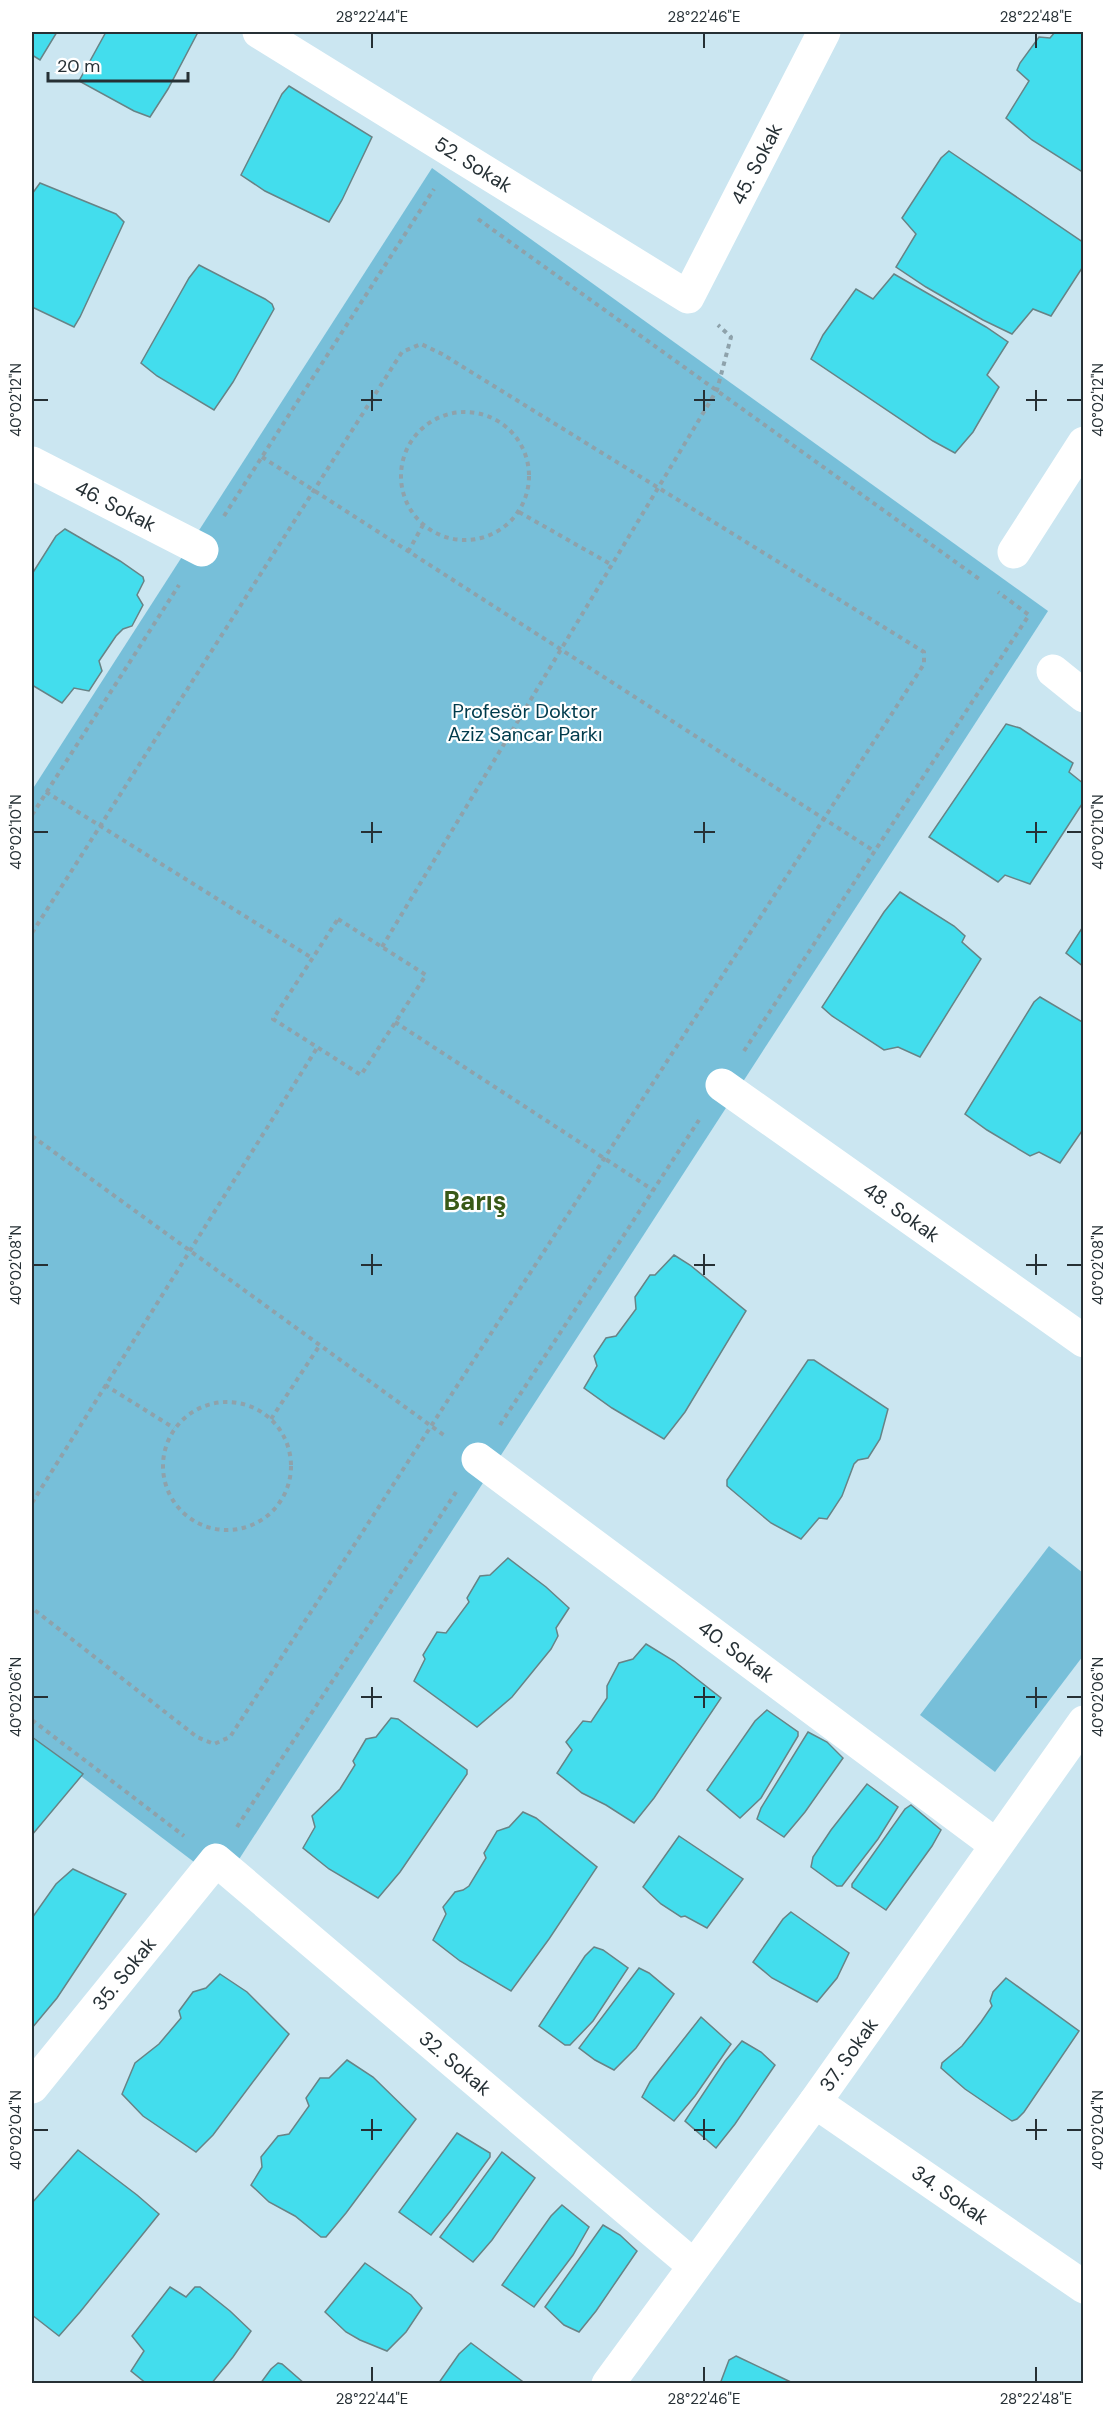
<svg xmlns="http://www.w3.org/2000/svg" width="1115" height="2415" viewBox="0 0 1115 2415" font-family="'DM Sans',sans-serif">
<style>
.green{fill:#77bfd9}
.building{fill:#43dded;stroke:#678386;stroke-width:1.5}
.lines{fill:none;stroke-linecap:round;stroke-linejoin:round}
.path{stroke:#8ea2ab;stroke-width:4;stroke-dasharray:4.5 4.5;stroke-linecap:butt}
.minor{stroke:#fff;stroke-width:33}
.ticks{fill:none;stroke:#263035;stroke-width:2}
.labels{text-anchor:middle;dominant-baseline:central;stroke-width:4.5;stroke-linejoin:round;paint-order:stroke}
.street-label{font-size:20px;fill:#263035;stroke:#fff}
.park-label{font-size:20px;fill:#003b4c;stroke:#fff}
.district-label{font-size:26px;font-weight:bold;fill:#395917;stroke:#fff}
.neatline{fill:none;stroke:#263035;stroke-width:2}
.ticks-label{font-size:15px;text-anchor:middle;fill:#263035}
</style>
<rect width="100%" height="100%" fill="#cbe6f1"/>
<!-- green -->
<g class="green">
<polygon points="432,168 1048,611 223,1884 32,1739 32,790"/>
<polygon points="1049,1546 1083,1573 1083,1656 995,1772 920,1715"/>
</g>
<!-- building -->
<g class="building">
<polygon points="32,32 57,32 40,60 32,55"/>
<polygon points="106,32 198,32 168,89 150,117 134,111 79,81"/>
<polygon points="1055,32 1084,32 1084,173 1032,140 1006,118 1029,81 1017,70 1020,63 1039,37 1050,38"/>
<polygon points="289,86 372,137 342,200 329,222 265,191 241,175 282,94"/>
<polygon points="949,151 1084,243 1084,265 1051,316 1033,309 1012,334 983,320 926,287 896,267 916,234 902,218 941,158"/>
<polygon points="40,183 116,214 124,222 80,317 74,327 32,307 32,194"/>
<polygon points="199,265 265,299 272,304 274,309 233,382 214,410 157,376 141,363 189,278"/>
<polygon points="894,274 986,327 1008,342 987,375 999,387 973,432 955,453 933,441 811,359 823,335 856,289 873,299"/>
<polygon points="65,529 120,561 143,577 144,581 137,595 143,605 132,626 123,629 116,636 99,661 102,671 89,691 74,688 62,703 32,685 32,574 56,536"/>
<polygon points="1006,724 1020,728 1073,763 1069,772 1084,784 1084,801 1030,884 1005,875 998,882 929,837"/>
<polygon points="900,892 954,926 965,936 962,942 981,959 920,1057 898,1047 884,1050 832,1016 822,1007 884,912"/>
<polygon points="1084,925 1084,967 1066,953"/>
<polygon points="1040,997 1084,1023 1084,1128 1060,1163 1039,1152 1030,1156 987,1130 965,1114 1034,1002"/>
<polygon points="674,1255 690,1265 746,1311 685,1412 664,1439 612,1408 584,1388 597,1366 594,1356 606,1338 616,1336 636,1309 635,1297 650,1275 655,1275"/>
<polygon points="808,1360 814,1360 888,1409 880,1439 868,1458 858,1460 854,1464 842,1496 827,1519 819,1518 801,1539 771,1523 727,1486 727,1480"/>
<polygon points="508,1558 546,1587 569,1608 556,1628 558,1636 551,1649 512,1697 477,1727 414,1681 425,1659 423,1655 437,1632 446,1633 469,1602 467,1598 480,1576 490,1575"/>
<polygon points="646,1644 674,1661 721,1698 654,1798 634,1823 606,1805 582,1793 557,1773 572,1750 566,1742 583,1721 591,1722 607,1698 607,1686 619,1663 633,1659"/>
<polygon points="767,1710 798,1732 798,1736 761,1798 740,1818 707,1790 755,1721"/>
<polygon points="391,1718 398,1719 467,1770 467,1774 400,1872 378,1898 329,1869 303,1848 315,1827 312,1816 340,1789 355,1765 353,1761 366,1739 376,1737"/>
<polygon points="808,1732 827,1742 843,1758 805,1812 784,1837 757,1819 761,1808"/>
<polygon points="32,1737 83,1774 32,1835"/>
<polygon points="867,1784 898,1807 878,1839 842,1886 837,1886 811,1867 813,1857 831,1830"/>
<polygon points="911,1805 941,1830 932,1846 886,1910 852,1887 852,1884 905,1809"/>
<polygon points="523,1812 536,1818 597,1867 549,1939 511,1991 460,1961 433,1940 446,1914 443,1907 455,1892 463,1890 469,1886 486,1858 484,1853 497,1831 509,1827"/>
<polygon points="679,1836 743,1879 707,1928 685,1916 681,1917 661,1904 643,1887"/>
<polygon points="73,1869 126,1894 57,1998 32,2028 32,1918 56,1884"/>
<polygon points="791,1912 849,1953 837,1978 817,2002 772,1978 753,1962 783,1919"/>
<polygon points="594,1947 603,1950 628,1968 593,2021 570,2045 565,2045 539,2026 585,1956"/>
<polygon points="639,1968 649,1973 674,1994 636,2048 614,2070 595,2060 579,2048"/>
<polygon points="220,1974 247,1992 289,2034 213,2135 196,2152 143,2116 122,2094 135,2063 159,2044 181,2018 179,2011 193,1992 206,1988"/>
<polygon points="1006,1978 1079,2031 1024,2112 1017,2119 1012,2121 965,2089 941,2068 942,2063 962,2046 981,2022 992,2006 990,2001 993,1992"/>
<polygon points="701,2017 731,2044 695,2096 674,2121 642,2097 650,2082"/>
<polygon points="742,2041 761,2052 775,2065 735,2124 716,2148 685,2121 725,2061"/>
<polygon points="347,2060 373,2077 416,2119 346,2213 326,2237 321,2237 295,2216 269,2202 251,2185 262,2167 261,2157 278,2136 289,2134 309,2106 306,2098 320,2078 329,2078"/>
<polygon points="457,2133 490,2153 490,2157 452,2209 431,2235 399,2212"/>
<polygon points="78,2150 137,2195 159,2214 80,2312 59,2336 32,2315 32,2203"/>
<polygon points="502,2152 535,2178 492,2240 473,2262 440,2237"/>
<polygon points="562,2205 589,2227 573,2255 534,2307 502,2285 551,2216"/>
<polygon points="603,2225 620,2235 637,2251 596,2311 579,2332 564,2325 545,2307"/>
<polygon points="365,2263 411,2295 422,2308 406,2332 387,2351 360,2340 346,2332 325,2312"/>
<polygon points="170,2287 186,2297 195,2287 200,2287 230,2311 251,2331 233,2357 211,2384 147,2384 131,2371 144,2351 132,2336"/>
<polygon points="471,2343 526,2384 438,2384 459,2354"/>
<polygon points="736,2356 795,2384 720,2384 729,2360"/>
<polygon points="278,2363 282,2364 305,2384 260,2384 271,2369"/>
</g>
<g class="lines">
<!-- path -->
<g class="path">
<polyline points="478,219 982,581"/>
<circle cx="465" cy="476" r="64"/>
<polyline points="262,457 874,851"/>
<polyline points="519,512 612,565"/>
<polyline points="224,516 434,189"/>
<polyline points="408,552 423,525"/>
<polyline points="46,792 312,958"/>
<polyline points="32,815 179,585"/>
<polygon points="338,919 426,975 361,1075 273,1019"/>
<polyline points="32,933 402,352 421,344 442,354 924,652 924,664 230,1737 214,1744 197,1737 32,1608"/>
<polyline points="382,947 717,390 731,337 718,325"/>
<polyline points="395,1022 653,1190"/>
<polyline points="744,1051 1029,615 998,592"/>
<polyline points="32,1136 445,1436"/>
<polyline points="105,1385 174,1428"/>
<circle cx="227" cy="1466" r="64"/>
<polyline points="271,1419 320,1345"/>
<polyline points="500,1425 699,1120"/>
<polyline points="32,1503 317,1048"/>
<polyline points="32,1720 184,1836"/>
<polyline points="237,1827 456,1492"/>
</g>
<!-- minor -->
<g class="minor">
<path id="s1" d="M259 32 688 297 824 32"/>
<path id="s2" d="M32 463 202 550"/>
<polyline points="1014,552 1084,443"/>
<polyline points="1053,671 1084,696"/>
<path id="s3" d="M722 1085 1084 1341"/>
<path id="s4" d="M478 1459 996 1845"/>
<path id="s5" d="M32 2087 216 1860 694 2266"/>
<path id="s6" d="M815 2102 1084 2287"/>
<path id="s7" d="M608 2384 815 2102 1084 1722"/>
</g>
</g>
<!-- ticks -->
<path class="ticks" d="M372 33V48M704 33V48M1036 33V48M372 390V411M704 390V411M1036 390V411M33 400H48M361 400H382M694 400H715M1026 400H1047M1067 400H1082M372 822V843M704 822V843M1036 822V843M33 832H48M361 832H382M694 832H715M1026 832H1047M1067 832H1082M372 1254V1275M704 1254V1275M1036 1254V1275M33 1265H48M361 1265H382M694 1265H715M1026 1265H1047M1067 1265H1082M372 1687V1708M704 1687V1708M1036 1687V1708M33 1697H48M361 1697H382M694 1697H715M1026 1697H1047M1067 1697H1082M372 2119V2140M704 2119V2140M1036 2119V2140M33 2130H48M361 2130H382M694 2130H715M1026 2130H1047M1067 2130H1082M372 2367V2382M704 2367V2382M1036 2367V2382"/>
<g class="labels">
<!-- street labels -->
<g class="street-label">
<text stroke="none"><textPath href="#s1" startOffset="252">52. Sokak</textPath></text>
<text stroke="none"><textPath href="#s1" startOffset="654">45. Sokak</textPath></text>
<text stroke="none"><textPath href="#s2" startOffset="94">46. Sokak</textPath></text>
<text stroke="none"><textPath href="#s3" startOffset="220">48. Sokak</textPath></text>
<text stroke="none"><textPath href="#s4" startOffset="322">40. Sokak</textPath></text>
<text stroke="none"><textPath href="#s5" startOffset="146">35. Sokak</textPath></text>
<text stroke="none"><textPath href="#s7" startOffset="408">37. Sokak</textPath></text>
<text stroke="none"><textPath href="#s5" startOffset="606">32. Sokak</textPath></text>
<text stroke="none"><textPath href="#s6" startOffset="164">34. Sokak</textPath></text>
</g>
<!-- park labels -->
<g class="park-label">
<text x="525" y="711">Profesör Doktor<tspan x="525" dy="23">Aziz Sancar Parkı</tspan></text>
</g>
<!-- district labels -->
<g class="district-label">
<text x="475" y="1201">Barış</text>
</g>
</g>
<!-- border -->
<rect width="1115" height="2415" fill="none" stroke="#ffffff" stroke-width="66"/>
<!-- scale -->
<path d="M48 72v9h140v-9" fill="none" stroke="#263035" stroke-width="3"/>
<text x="57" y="72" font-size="18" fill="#263035" stroke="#ffffff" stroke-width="4.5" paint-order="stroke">20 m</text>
<rect x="33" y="33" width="1049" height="2349" class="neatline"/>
<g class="ticks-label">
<text x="372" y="22">28°22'44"E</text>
<text x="704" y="22">28°22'46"E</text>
<text x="1036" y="22">28°22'48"E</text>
<text transform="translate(16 400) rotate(-90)" y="5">40°02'12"N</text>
<text transform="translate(1098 400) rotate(-90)" y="5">40°02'12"N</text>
<text transform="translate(16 832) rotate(-90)" y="5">40°02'10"N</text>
<text transform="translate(1098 832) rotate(-90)" y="5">40°02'10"N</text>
<text transform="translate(16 1265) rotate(-90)" y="5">40°02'08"N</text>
<text transform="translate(1098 1265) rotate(-90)" y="5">40°02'08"N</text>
<text transform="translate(16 1697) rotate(-90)" y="5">40°02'06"N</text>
<text transform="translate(1098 1697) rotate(-90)" y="5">40°02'06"N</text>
<text transform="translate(16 2130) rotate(-90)" y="5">40°02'04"N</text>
<text transform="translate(1098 2130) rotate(-90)" y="5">40°02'04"N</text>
<text x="372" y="2404">28°22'44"E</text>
<text x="704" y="2404">28°22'46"E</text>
<text x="1036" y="2404">28°22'48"E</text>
</g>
</svg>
